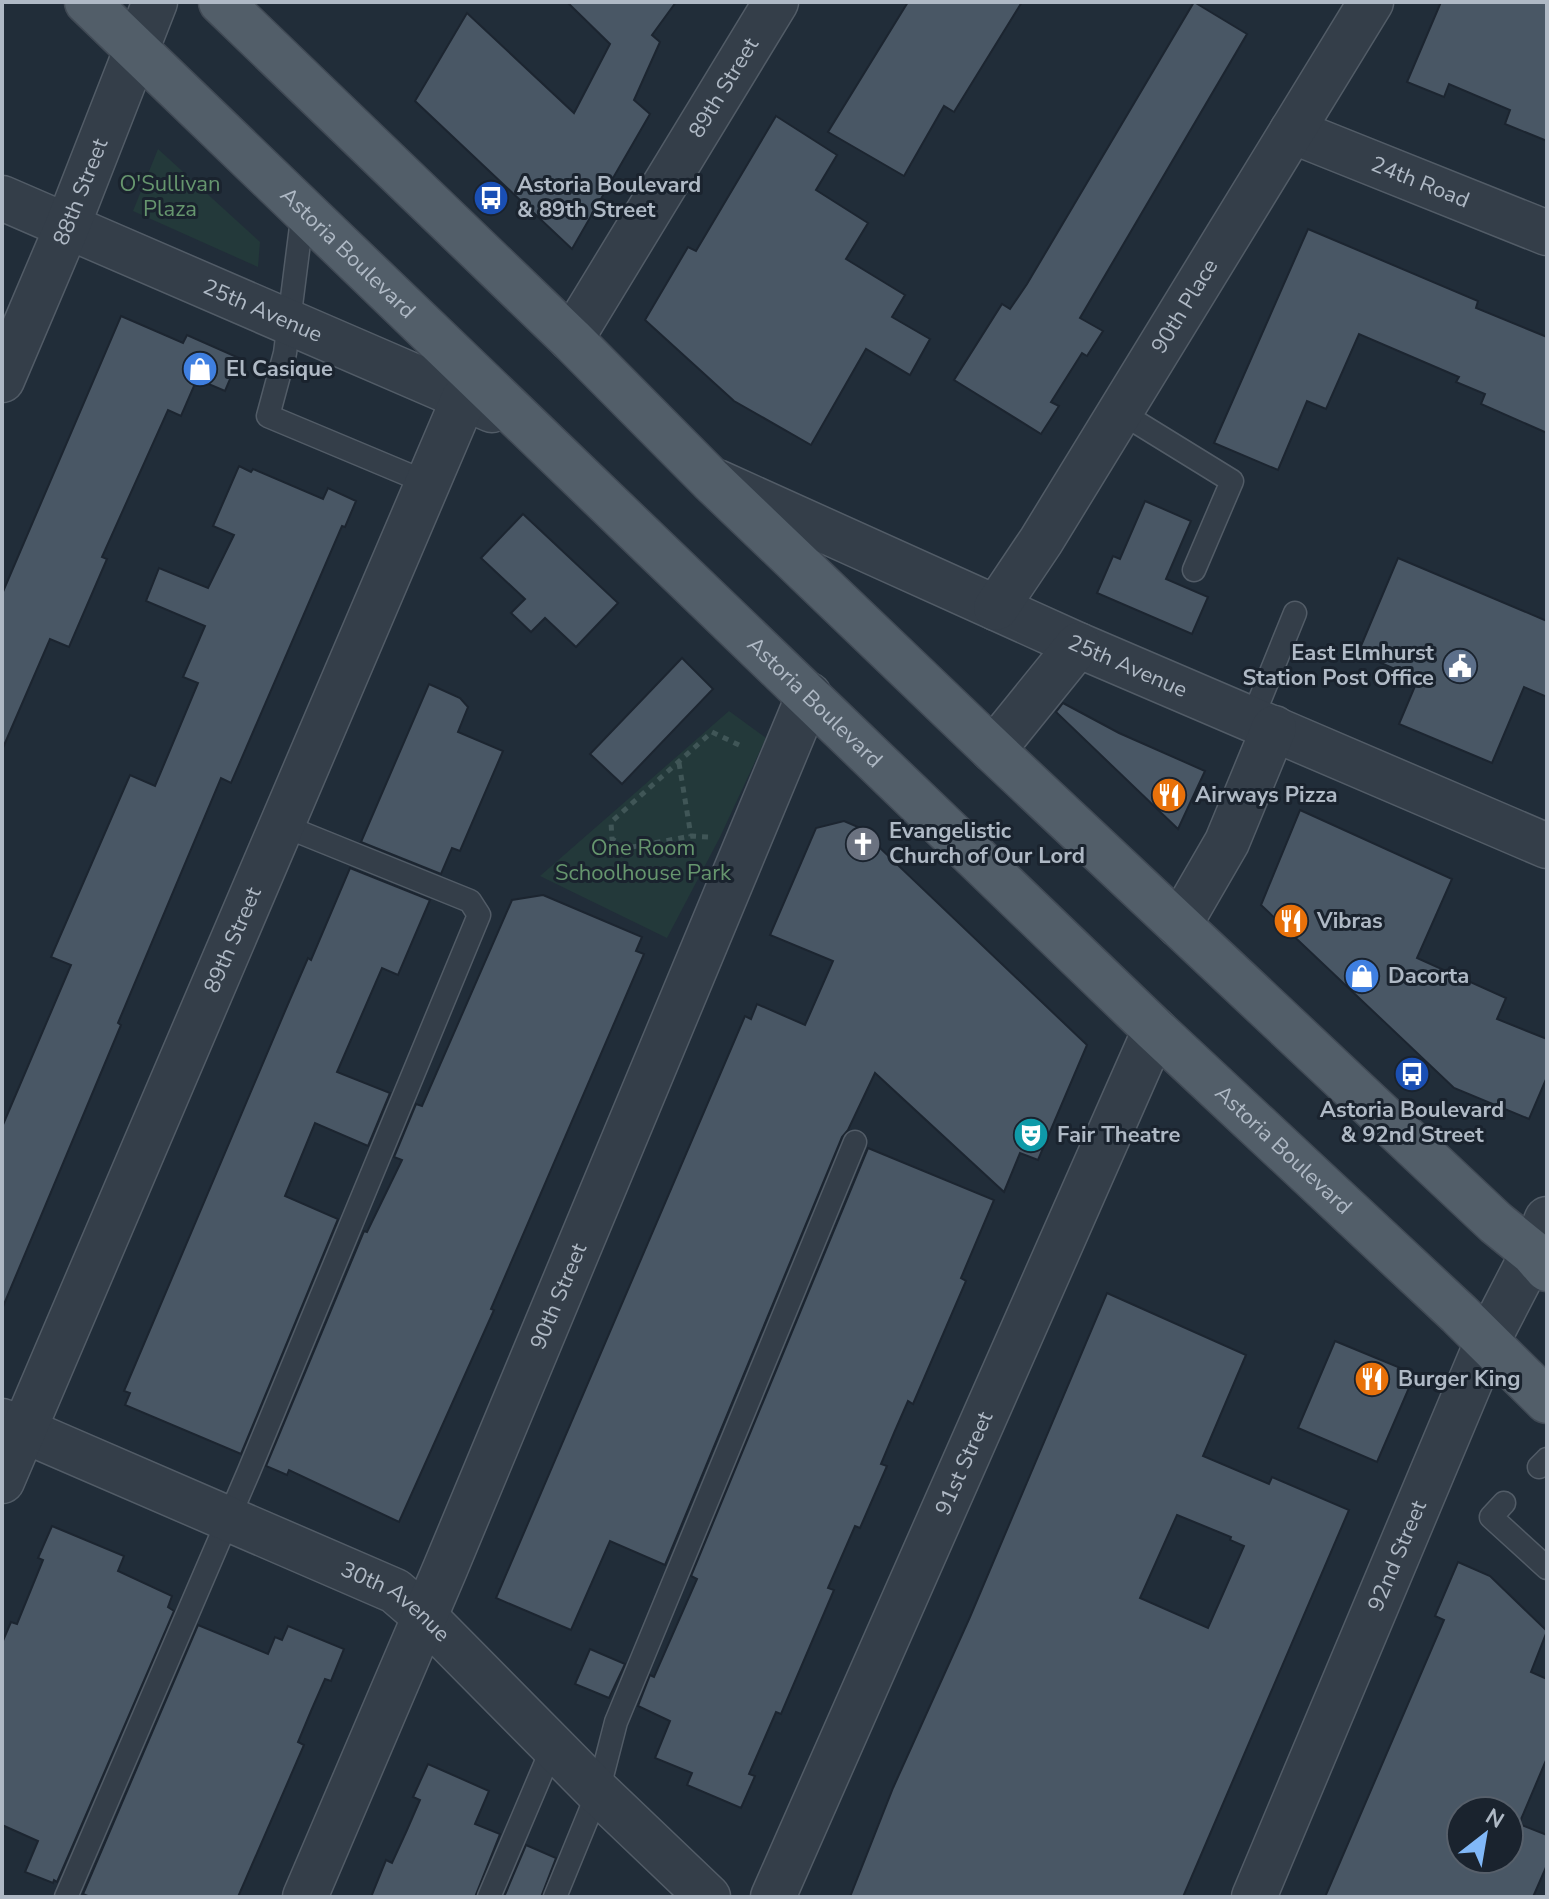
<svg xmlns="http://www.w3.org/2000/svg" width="1549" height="1899" viewBox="0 0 1549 1899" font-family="'Nunito Sans',sans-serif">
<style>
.green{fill:#23393a}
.building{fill:#495765;stroke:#1c2530;stroke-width:2;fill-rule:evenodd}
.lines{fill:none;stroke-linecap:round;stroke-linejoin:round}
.lane-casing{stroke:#525c67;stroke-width:25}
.street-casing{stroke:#525c67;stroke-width:47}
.primary-casing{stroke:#414a55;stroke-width:47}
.path{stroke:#405657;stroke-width:5;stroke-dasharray:6 6;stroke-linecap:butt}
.lane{stroke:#343e49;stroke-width:22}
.street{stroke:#343e49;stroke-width:44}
.primary{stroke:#525e69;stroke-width:44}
.labels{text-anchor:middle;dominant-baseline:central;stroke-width:6;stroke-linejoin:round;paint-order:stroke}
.street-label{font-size:22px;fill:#afb9c5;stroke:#1a232e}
.park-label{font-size:22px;fill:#66966e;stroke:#1a232e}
.poi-label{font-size:22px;font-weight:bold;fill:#afb9c5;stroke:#1a232e;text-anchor:start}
</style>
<rect width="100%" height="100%" fill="#212d39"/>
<!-- green -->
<g class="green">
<polygon points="158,149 260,242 258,267 133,211"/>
<polygon points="729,711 766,738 720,837 667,938 540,876"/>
</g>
<!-- building -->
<g class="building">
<polygon points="567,2 676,2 652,35 660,42 634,100 650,114 572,249 415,101 467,13 574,113 610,44"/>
<polygon points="908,2 1022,2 954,112 944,106 904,176 828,132"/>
<polygon points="1194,2 1247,34 1080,318 1103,331 1087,356 1082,353 1051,402 1059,406 1041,434 954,380 1002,304 1010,309 1027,284"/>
<polygon points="1441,2 1547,2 1547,141 1505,124 1510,110 1449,84 1444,97 1407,82"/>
<polygon points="776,116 837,155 816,190 868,223 846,259 905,295 892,317 930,339 910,375 866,349 811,445 734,401 645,320 688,247 696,251"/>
<polygon points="1308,229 1478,301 1476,308 1547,337 1547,433 1481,404 1485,394 1456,382 1459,377 1359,334 1326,409 1307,401 1278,470 1214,443"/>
<polygon points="121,316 183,343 187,335 239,358 225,391 197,379 181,416 168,410 102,557 107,559 69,647 50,639 2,750 2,594"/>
<polygon points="239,466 251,472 253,469 323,499 328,488 356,501 345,527 342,526 231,783 221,778 118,1023 121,1025 2,1309 2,1127 71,965 51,957 130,775 155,786 198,683 183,677 205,626 146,601 159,568 208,588 234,535 213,526"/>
<polygon points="1145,501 1191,521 1166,579 1208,597 1192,634 1097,593 1113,556 1120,559"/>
<polygon points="523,514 618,603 576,647 545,618 531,632 511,613 525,599 481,558"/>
<polygon points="1398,558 1547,621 1547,697 1524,687 1492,763 1399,724 1418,679 1358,653"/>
<polygon points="682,658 713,689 622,784 590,754"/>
<polygon points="429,684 460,698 468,707 458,732 503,751 460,851 452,848 441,874 361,842"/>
<polygon points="1063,703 1119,733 1205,771 1178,829 1056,712"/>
<polygon points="1300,810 1452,879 1417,958 1506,998 1497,1019 1547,1039 1547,1077 1529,1119 1454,1088 1261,905"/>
<polygon points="844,821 858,827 1087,1045 1038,1160 1020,1153 1004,1192 875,1073 848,1130 842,1137 665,1565 610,1541 571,1630 496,1598 745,1016 751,1019 757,1004 805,1025 833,961 770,935 816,828"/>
<polygon points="350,868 430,900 398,975 382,968 337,1072 390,1093 368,1146 315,1123 285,1196 338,1219 241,1454 125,1405 130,1393 124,1391 288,1004 308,958 311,960"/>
<polygon points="543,895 642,937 636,951 644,954 491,1309 494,1310 399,1522 289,1470 287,1475 266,1466 364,1231 367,1232 402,1160 394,1157 416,1104 422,1106 512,900"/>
<polygon points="868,1148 994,1200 961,1278 966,1281 913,1404 908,1401 894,1433 881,1464 887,1466 860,1528 855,1526 828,1588 834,1590 781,1714 776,1712 763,1742 749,1774 755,1776 741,1808 687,1785 692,1773 655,1758 670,1721 638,1706 650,1675 654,1677 697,1579 691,1576"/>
<path d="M1107 1293 1246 1355 1203 1456 1269 1484 1272 1477 1349 1510 1183 1897H850L893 1788 970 1617ZM1177 1515 1231 1537 1230 1540 1244 1546 1208 1628 1140 1598Z"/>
<polygon points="1335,1341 1415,1374 1377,1462 1298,1428"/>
<polygon points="52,1526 124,1556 118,1571 172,1596 168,1607 174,1611 57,1882 54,1880 53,1883 25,1872 38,1841 2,1825 2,1643 11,1622 17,1624 43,1560 38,1558"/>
<path d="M1458 1562 1490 1576 1547 1631 1531 1672 1547 1679V1758L1519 1824 1547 1835V1865L1533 1897H1325L1444 1620 1435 1616ZM1461 1811H1509V1859H1461Z"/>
<polygon points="198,1625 268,1654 275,1637 282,1640 288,1626 344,1649 331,1681 325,1679 311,1711 298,1742 304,1745 238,1897 90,1897 83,1894"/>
<polygon points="590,1649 625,1664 609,1698 575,1684"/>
<polygon points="428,1764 489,1791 475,1824 500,1834 475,1897 371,1897 386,1860 392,1863 407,1830 420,1800 413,1797"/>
<polygon points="526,1845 556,1858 541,1897 504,1897"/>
</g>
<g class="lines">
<defs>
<g id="lane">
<polyline points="303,211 285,353 268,416 428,483"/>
<polyline points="1120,412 1232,481 1194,570"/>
<polyline points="1252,719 1295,613"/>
<polyline points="1539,1467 1547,1459"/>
<polyline points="1504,1503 1491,1517 1547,1568"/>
<polyline points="66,1897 249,1471 479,915 470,901 282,825"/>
<polyline points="489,1897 553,1746"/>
<polyline points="555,1897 598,1792 616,1722 855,1142"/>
</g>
<g id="street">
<path id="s1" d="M1292 131 1547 233"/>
<path id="s2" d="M2 198 492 410"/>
<path id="s3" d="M571 339 776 2"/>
<path id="s4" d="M2 380 67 227 155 2"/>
<path id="s5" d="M717 482 1078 645 1547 846"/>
<path id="s6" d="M996 608 1041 541 1371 2"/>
<polyline points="993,750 1078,645"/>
<polyline points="1179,925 1227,842 1274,728"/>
<path id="s7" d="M2 1421 395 1591 424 1616 598 1792 708 1897"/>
<path id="s8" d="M2 1481 464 398"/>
<path id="s9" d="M305 1897 445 1569 809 695"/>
<path id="s10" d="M773 1897 1155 1030"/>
<path id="s11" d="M1254 1897 1487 1342 1533 1253 1547 1219"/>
</g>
<g id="primary">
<path id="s12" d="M87 2 1155 1030 1459 1314 1547 1401"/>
<polyline points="221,2 571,339 711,480 993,750 1496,1223 1533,1253 1547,1269"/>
</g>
</defs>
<!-- lane casing -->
<use href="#lane" class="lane-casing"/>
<!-- street casing -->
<use href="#street" class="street-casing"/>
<!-- primary casing -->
<use href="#primary" class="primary-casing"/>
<!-- path -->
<g class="path">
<polyline points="679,763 691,836"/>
<polyline points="708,837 691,836 627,848 612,839 611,822 712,732 743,747"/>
</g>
<!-- lane -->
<use href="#lane" class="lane"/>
<!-- street -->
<use href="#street" class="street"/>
<!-- primary -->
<use href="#primary" class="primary"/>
</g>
<!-- icons -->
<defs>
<symbol id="bus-disc" viewBox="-11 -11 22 22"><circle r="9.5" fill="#1a4fb4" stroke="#1a232e"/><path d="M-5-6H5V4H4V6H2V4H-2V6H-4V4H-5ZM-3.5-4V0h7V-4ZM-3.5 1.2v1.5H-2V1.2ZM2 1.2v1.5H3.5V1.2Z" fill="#fff"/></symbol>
<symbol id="shop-disc" viewBox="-11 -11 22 22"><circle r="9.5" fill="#3f7fe0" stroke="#1a232e"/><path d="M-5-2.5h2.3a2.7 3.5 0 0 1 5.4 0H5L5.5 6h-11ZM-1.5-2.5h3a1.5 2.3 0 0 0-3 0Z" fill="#fff"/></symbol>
<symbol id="civic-disc" viewBox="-11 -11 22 22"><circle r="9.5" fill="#5c6f8a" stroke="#1a232e"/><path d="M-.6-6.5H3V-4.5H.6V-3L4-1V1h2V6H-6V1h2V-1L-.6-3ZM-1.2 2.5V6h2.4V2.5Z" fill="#fff"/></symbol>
<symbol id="restaurant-disc" viewBox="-11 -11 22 22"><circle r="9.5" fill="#e8710a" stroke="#1a232e"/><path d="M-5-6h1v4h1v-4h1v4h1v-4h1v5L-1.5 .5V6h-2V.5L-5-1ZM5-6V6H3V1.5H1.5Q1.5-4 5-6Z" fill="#fff"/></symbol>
<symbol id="church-disc" viewBox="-11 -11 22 22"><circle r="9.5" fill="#6b7280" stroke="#1a232e"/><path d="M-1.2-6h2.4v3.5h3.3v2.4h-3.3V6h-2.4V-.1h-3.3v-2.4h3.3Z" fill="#fff"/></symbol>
<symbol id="theatre-disc" viewBox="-11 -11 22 22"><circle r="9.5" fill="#0f9aa8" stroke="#1a232e"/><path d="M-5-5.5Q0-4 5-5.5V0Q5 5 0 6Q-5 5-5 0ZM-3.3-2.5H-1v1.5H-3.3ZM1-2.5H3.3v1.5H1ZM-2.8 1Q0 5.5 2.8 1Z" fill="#fff"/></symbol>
</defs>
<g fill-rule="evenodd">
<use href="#bus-disc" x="471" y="178" width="40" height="40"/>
<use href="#shop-disc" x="180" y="349" width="40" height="40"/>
<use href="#civic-disc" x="1440" y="646" width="40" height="40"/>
<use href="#restaurant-disc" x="1149" y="775" width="40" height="40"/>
<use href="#church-disc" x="843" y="824" width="40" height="40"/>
<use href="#restaurant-disc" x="1271" y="901" width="40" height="40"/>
<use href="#shop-disc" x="1342" y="956" width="40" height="40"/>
<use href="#bus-disc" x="1392" y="1054" width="40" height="40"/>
<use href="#theatre-disc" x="1011" y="1115" width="40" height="40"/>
<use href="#restaurant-disc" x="1352" y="1359" width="40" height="40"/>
</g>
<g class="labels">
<!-- street labels -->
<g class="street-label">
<text stroke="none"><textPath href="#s3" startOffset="294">89th Street</textPath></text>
<text stroke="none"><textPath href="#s1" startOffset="138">24th Road</textPath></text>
<text stroke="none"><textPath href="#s4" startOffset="204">88th Street</textPath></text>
<text stroke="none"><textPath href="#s12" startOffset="362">Astoria Boulevard</textPath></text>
<text stroke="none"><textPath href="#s6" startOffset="356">90th Place</textPath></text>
<text stroke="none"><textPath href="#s2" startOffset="284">25th Avenue</textPath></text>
<text stroke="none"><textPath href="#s5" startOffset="450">25th Avenue</textPath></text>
<text stroke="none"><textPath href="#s12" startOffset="1010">Astoria Boulevard</textPath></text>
<text stroke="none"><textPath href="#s8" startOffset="588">89th Street</textPath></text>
<text stroke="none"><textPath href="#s12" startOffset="1658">Astoria Boulevard</textPath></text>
<text stroke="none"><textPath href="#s9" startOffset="652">90th Street</textPath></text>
<text stroke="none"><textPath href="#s10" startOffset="474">91st Street</textPath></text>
<text stroke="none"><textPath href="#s11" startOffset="370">92nd Street</textPath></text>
<text stroke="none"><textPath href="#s7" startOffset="434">30th Avenue</textPath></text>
</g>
<!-- park labels -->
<g class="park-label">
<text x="170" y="184">O'Sullivan<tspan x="170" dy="25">Plaza</tspan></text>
<text x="643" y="848">One Room<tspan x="643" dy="25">Schoolhouse Park</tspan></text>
</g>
<!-- poi labels -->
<g class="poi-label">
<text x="517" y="185">Astoria Boulevard<tspan x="517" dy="25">&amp; 89th Street</tspan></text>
<text x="226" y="369">El Casique</text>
<text x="1434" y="653" text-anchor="end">East Elmhurst<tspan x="1434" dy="25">Station Post Office</tspan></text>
<text x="1195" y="795">Airways Pizza</text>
<text x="889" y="831">Evangelistic<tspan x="889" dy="25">Church of Our Lord</tspan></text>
<text x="1317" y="921">Vibras</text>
<text x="1388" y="976">Dacorta</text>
<text x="1412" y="1110" text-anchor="middle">Astoria Boulevard<tspan x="1412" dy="25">&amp; 92nd Street</tspan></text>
<text x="1057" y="1135">Fair Theatre</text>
<text x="1398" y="1379">Burger King</text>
</g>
</g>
<!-- border -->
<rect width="1549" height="1899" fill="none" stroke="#afb9c5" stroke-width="8"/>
<!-- north arrow -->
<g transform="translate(1485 1835) rotate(31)"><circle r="38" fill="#1a232e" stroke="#565f6a" stroke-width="2"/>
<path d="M0-6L14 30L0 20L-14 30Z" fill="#81b8f8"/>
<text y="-12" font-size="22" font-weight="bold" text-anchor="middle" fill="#afb9c5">N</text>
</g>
</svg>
